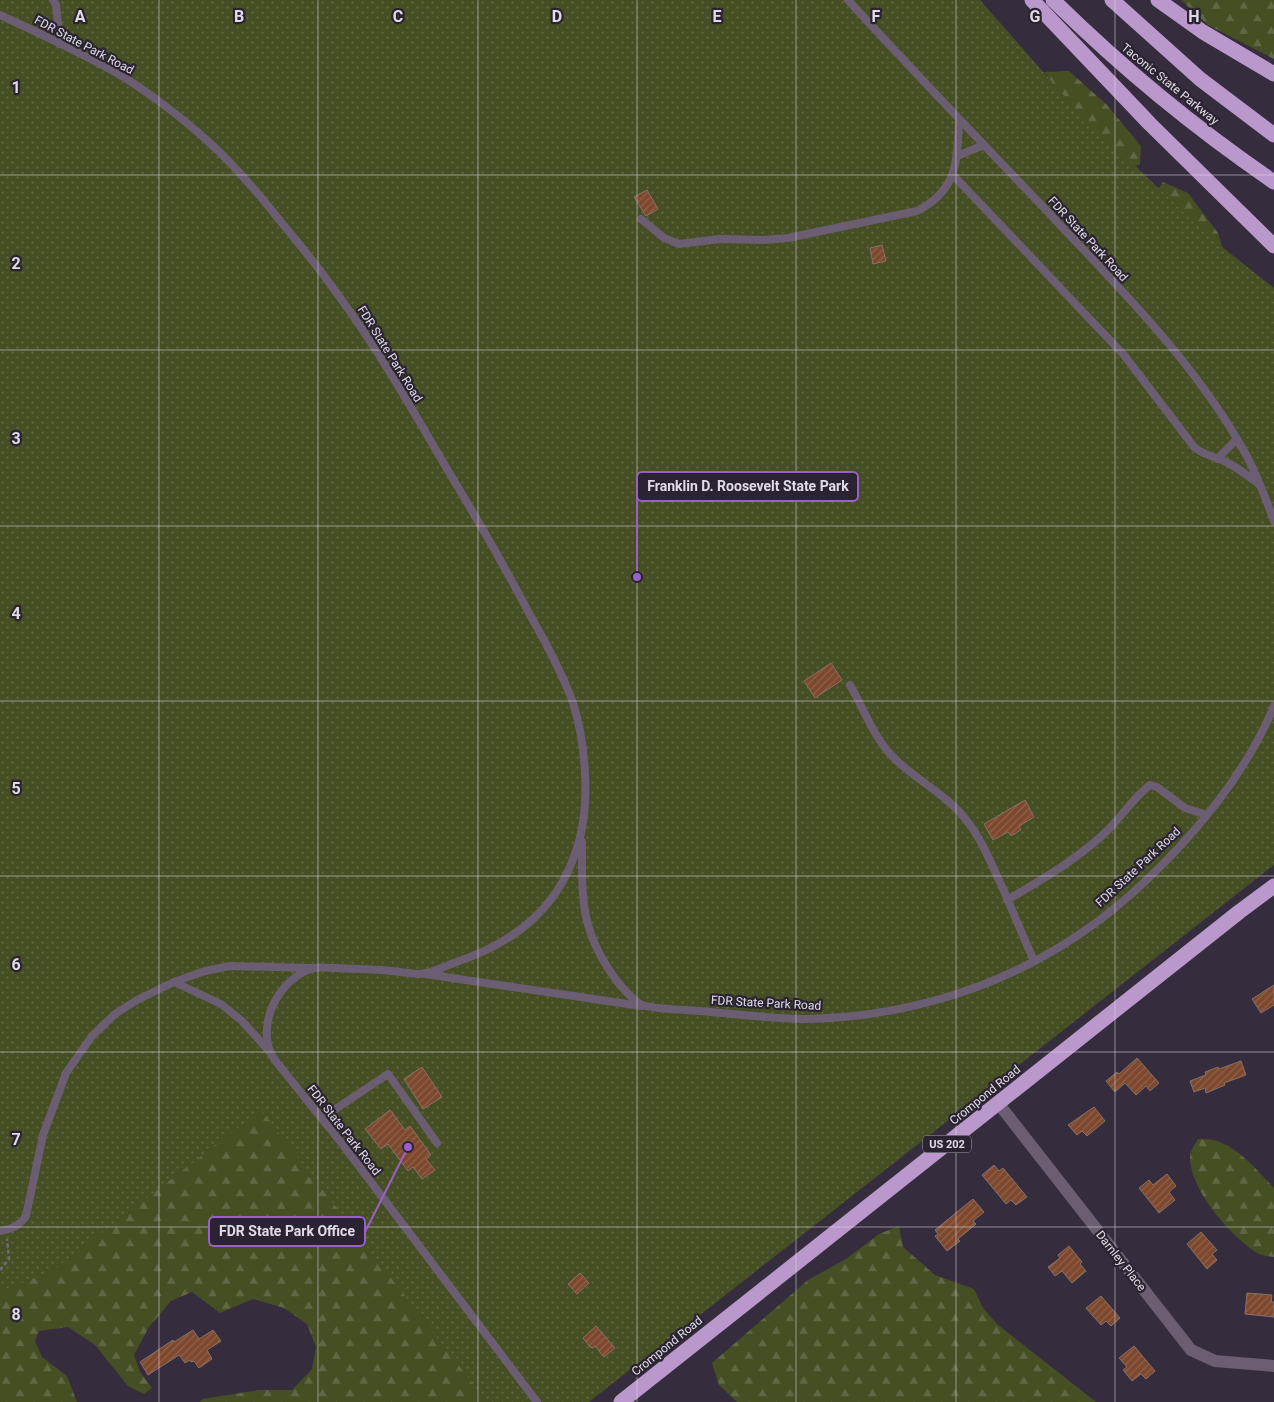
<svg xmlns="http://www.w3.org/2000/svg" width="1274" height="1402" viewBox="0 0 1274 1402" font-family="Roboto,sans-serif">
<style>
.forest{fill:url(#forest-firs)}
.park{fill:url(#park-dots)}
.building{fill:url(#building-hatch);stroke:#877268}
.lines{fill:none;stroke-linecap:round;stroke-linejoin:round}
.path{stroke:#716a78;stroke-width:2.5;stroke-dasharray:4 2.5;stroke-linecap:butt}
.lane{stroke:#6b5d72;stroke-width:8}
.street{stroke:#6b5d72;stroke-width:12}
.highway{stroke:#ba98cc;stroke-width:15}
.grid{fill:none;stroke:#e0dbe5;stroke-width:1;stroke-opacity:0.55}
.labels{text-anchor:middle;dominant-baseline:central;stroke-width:4.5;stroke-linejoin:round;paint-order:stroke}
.shield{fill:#2b2332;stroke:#aaa4af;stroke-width:1}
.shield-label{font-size:11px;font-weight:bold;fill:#e0dbe5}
.street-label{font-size:12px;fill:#e0dbe5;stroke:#2b2332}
.grid-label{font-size:16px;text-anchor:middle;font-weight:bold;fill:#e0dbe5;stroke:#2b2332;stroke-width:4.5;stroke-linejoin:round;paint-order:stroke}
.leader{fill:none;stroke:#9960ca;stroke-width:2}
.callout-dot{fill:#9960ca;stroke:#2b2332;stroke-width:2}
.callout{fill:#2b2332;stroke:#9960ca;stroke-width:2}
.callout-label{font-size:14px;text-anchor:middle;font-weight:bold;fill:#e0dbe5}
</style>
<defs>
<pattern id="forest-firs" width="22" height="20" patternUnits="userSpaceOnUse" patternTransform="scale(1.25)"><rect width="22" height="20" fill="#464e24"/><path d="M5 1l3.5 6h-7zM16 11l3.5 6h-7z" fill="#606744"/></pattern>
<pattern id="park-dots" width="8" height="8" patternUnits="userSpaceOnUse" patternTransform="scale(1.25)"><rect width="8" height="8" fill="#464e24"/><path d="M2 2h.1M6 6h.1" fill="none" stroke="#606744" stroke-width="1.8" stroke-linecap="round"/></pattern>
<pattern id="building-hatch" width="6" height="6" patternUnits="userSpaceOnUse" patternTransform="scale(1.25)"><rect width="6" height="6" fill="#7d482d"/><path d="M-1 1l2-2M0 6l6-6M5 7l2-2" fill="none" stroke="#8f624b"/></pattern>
</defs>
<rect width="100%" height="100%" fill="#352d3d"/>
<!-- forest -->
<g class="forest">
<polygon points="1181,0 1274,0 1274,59 1208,25"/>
<polygon points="0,22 167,1002 520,1402 200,1402 202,1399 259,1390 292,1390 312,1369 316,1347 307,1324 284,1308 253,1299 220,1313 192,1292 171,1301 149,1327 134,1355 140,1372 152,1388 144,1394 128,1386 95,1345 68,1327 39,1331 35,1341 42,1357 67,1376 77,1402 0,1402"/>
<polygon points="1069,71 1107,105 1141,146 1140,164 1123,173 1044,72"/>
<polygon points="1163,182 1188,193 1218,233 1231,276 1144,208"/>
<path d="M1198 1139C1204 1139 1211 1139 1217 1141 1241 1150 1257 1170 1274 1188V1257C1269 1256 1263 1256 1259 1254 1232 1238 1189 1189 1190 1156 1190 1151 1195 1144 1198 1139Z"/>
<polygon points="899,1226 903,1247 935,1275 974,1289 983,1308 997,1324 1096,1402 737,1402 719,1385 712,1363 808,1280 846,1259 879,1234"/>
</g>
<!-- park -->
<polygon class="park" points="0,0 980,0 1074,107 1207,235 1274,288 1274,865 589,1402 487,1402 261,1110 51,1272 0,1291"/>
<!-- building -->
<g class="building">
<polygon points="647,190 658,209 646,216 634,197"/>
<polygon points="882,245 886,261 873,264 870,248"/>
<polygon points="831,663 842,680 815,698 804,681"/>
<polygon points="1025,800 1034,817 1019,826 1021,830 1011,836 1008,832 993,840 984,824"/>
<polygon points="1274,985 1274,1005 1261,1013 1252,999"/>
<polygon points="1137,1058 1159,1083 1150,1091 1146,1086 1136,1095 1125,1083 1115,1092 1106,1081 1117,1072 1119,1074"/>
<polygon points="1241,1061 1246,1075 1224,1083 1225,1085 1206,1093 1205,1088 1194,1092 1190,1081 1206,1075 1205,1072 1218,1067 1219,1069"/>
<polygon points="422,1067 442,1097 423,1109 404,1079"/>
<polygon points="1094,1107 1105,1121 1087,1136 1082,1131 1077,1135 1068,1125"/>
<polygon points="390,1110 405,1130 410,1126 431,1155 426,1159 435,1170 422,1179 413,1167 408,1171 388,1144 381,1149 365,1129"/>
<polygon points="994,1165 999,1171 1003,1168 1027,1197 1016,1205 1011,1200 1006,1204 982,1175"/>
<polygon points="1167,1174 1176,1186 1169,1192 1175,1200 1159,1213 1139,1188 1149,1180 1153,1185"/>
<polygon points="973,1199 984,1212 973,1221 976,1224 958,1239 960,1241 947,1251 935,1236 938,1234 935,1230"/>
<polygon points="1201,1232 1217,1250 1212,1254 1217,1260 1207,1269 1187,1244"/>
<polygon points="1069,1246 1082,1262 1080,1264 1086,1271 1072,1283 1062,1271 1055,1276 1048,1267 1060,1258 1058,1255"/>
<polygon points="580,1273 589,1283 577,1294 568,1284"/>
<polygon points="1247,1293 1272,1295 1271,1302 1274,1302 1274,1317 1245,1314"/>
<polygon points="1101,1296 1120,1318 1111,1326 1106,1321 1101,1325 1086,1308"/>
<polygon points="596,1326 615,1348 604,1357 595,1346 593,1348 590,1347 583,1338"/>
<polygon points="193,1330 199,1339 213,1330 221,1341 207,1350 212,1359 199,1368 194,1361 191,1362 190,1360 185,1363 179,1355 148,1375 140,1362 173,1340 174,1342"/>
<polygon points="1134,1346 1155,1371 1146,1379 1141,1374 1132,1381 1123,1370 1127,1367 1119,1358"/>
</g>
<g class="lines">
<!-- path -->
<polyline class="path" points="0,1270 9,1259 7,1239"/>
<!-- lane -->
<g class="lane">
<polyline points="53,0 56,5 60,44"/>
<path d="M848 0C914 72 981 142 1048 212 1118 287 1194 361 1244 451 1257 474 1265 497 1274 521"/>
<path d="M0 15C39 33 78 51 115 72 146 90 184 119 211 144 237 168 259 194 281 222 302 247 322 272 341 299 384 358 419 422 456 484 482 527 507 571 530 615 546 643 562 672 573 703 585 740 590 798 580 837 563 905 519 941 454 963 443 967 430 974 418 974 406 973 393 971 381 970 366 969 351 969 336 968 329 968 320 967 314 968 278 978 254 1027 274 1059L343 1145 537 1402"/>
<polyline points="957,156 984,145"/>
<path d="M953 175 1124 355 1194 447C1205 456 1214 456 1226 462 1239 468 1249 477 1260 485"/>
<path d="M641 219 664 238 679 244 720 239 764 240 788 238 917 211C958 190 957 161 959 120"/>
<polyline points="1217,459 1237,439"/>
<path d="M850 685C864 709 873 736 892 756 915 780 947 794 967 821 983 841 993 868 1004 891 1014 915 1024 938 1034 961"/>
<path d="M582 842C582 898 580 929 614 977 621 986 630 998 640 1004 647 1009 689 1010 700 1011 736 1014 773 1019 809 1019 890 1017 973 996 1044 956 1134 907 1235 801 1274 706"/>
<path d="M1007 900C1043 879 1078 859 1108 830 1122 816 1134 797 1150 785L1157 787 1185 808 1207 815"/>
<polyline points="425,974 641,1006"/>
<polyline points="174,982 221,1004 242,1021 269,1051"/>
<polyline points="322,1118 388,1074 437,1143"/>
<path d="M0 1231C12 1229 19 1226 26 1216L43 1135 66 1073 92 1036 115 1014 137 1000 174 982 205 971 230 966 312 968"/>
</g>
<!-- street -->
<polyline class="street" points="998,1103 1191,1350 1215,1361 1274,1366"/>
<!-- highway -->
<g class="highway">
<polyline points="1032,0 1150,124 1274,246"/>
<path d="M1053 0C1121 67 1195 128 1274 182"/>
<polyline points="1112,0 1200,79 1274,135"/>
<polyline points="1158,0 1203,32 1274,74"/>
<polyline points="621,1402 1239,912 1274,886"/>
</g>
</g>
<!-- grid -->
<path class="grid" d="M159 0V1402M318 0V1402M478 0V1402M637 0V1402M796 0V1402M956 0V1402M1115 0V1402M0 175H1274M0 350H1274M0 526H1274M0 701H1274M0 876H1274M0 1052H1274M0 1227H1274"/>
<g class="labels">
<!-- shield labels -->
<rect class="shield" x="923" y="1135.5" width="48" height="17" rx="4"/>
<g class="shield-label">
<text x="947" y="1144">US 202</text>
</g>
<!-- street labels -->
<g class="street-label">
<text transform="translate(84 45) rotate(28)">FDR State Park Road</text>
<text transform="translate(1170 84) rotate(39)">Taconic State Parkway</text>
<text transform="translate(1088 239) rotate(47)">FDR State Park Road</text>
<text transform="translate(390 354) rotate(58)">FDR State Park Road</text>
<text transform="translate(1138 867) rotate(-43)">FDR State Park Road</text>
<text transform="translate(766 1003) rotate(3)">FDR State Park Road</text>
<text transform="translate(985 1095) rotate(-39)">Crompond Road</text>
<text transform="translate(344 1130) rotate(52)">FDR State Park Road</text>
<text transform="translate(1121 1261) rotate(52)">Darnley Place</text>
<text transform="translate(667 1346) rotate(-39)">Crompond Road</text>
</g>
</g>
<g class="grid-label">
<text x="80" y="22">A</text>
<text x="239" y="22">B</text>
<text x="398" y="22">C</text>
<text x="557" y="22">D</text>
<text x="717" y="22">E</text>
<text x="876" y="22">F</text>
<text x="1035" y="22">G</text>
<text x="1194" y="22">H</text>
<text x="16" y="93">1</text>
<text x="16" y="269">2</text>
<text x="16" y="444">3</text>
<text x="16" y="619">4</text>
<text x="16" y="794">5</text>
<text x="16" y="970">6</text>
<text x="16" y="1145">7</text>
<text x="16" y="1320">8</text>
</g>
<!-- callouts -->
<path class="leader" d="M637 577L637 486M408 1147L365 1232"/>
<g class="callout-dot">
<circle cx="637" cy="577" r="5"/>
<circle cx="408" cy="1147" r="5"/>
</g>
<g class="callout">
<rect x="637" y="472" width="221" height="29" rx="5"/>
<rect x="209" y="1217" width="156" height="29" rx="5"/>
</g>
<g class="callout-label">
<text x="748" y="491">Franklin D. Roosevelt State Park</text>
<text x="287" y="1236">FDR State Park Office</text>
</g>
</svg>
